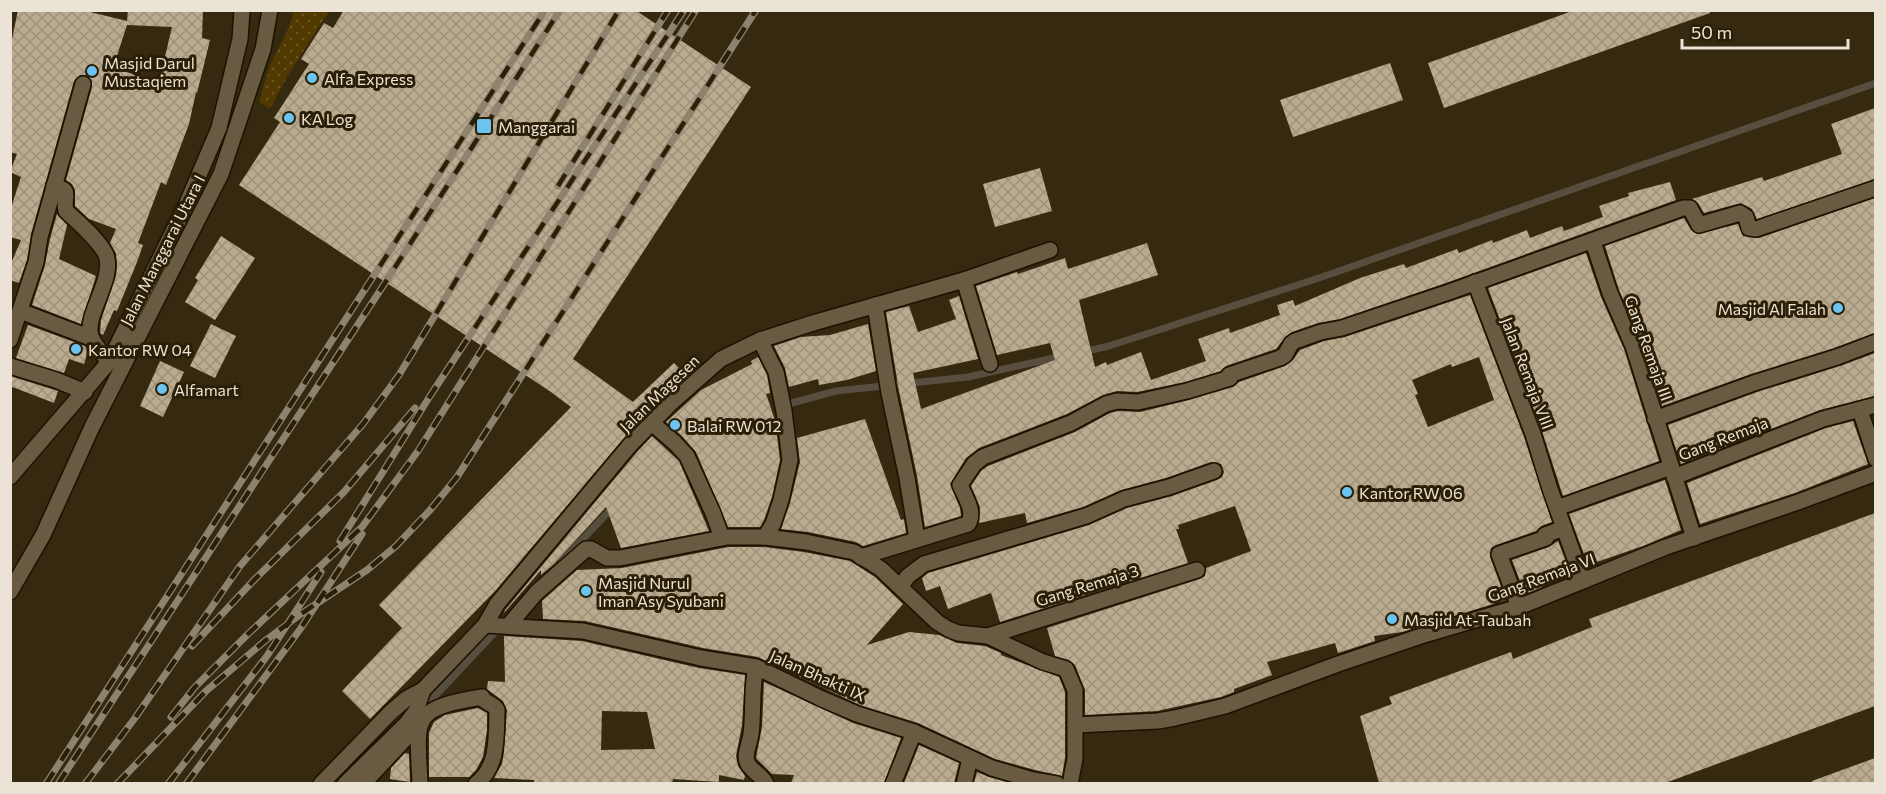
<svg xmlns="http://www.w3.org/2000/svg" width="1886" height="794" viewBox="0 0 1886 794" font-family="Commissioner,sans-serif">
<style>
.grass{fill:url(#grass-dots)}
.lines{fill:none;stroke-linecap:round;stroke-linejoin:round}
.stream{stroke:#584e40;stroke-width:7}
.building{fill:url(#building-cross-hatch);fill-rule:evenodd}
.minor-casing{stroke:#1d1100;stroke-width:18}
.minor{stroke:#695b41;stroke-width:15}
.rail-casing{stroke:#8d836f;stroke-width:7}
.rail{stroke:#2b1f06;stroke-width:4.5;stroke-dasharray:14;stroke-linecap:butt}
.poi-dot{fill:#6ac3f1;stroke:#2b1f06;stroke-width:2}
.labels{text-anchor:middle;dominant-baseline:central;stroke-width:6;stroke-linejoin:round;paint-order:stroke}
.poi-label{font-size:16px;fill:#ebe3d5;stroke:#2b1f06;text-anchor:start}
.street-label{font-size:16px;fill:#ebe3d5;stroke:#2b1f06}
</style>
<defs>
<pattern id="grass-dots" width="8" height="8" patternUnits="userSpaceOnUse" patternTransform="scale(1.5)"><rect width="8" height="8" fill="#513900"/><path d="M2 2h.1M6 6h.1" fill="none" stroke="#6a5624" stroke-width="1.8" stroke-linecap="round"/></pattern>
<pattern id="building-cross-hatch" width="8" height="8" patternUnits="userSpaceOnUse" patternTransform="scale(1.5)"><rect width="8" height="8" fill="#baab8f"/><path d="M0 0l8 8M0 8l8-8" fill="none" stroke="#9d917b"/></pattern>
</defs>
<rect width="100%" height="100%" fill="#352910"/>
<!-- grass -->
<polygon class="grass" points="294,11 329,11 288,75 270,109 259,102 270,65 289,27"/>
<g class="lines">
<!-- stream -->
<g class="stream">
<polyline points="1083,352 1109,346 1319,278 1876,83"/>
<polyline points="788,404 836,391 968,377 1063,356"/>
<polyline points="562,561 614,506"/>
<polyline points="420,712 499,628"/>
</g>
</g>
<!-- building -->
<g class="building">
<path d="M18 10H82L127 21 128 10H203L202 38 210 40 197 93 196 92 189 124 166 185 161 182 138 243 143 245 137 262 117 311 114 310 103 335 100 333 101 320 116 276 117 265 116 253 110 243 116 229 89 219 75 206V190L72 184 66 180 92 87V81L86 75H80L74 81 31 234 27 260 19 283 10 280V266L21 240 10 237V211L21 177 10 172 17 154 10 152V49ZM127 25 172 27 159 82 113 68Z"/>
<polygon points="344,10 635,10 751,87 573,359 633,402 674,363 687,376 663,397 623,439 496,590 370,719 342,691 402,628 379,605 571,407 551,392 239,185 280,122 274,118 309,64 301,59 324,23 333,28"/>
<polygon points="1575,10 1710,10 1710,13 1444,108 1428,63"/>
<polygon points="1390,63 1403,100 1293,137 1280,100"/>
<polygon points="1875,108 1875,179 1757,219 1752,209 1741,203 1704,213 1698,203 1692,199 1762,177 1764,181 1842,154 1831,124"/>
<polygon points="1040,168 1052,211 995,227 983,184"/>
<polygon points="1670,182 1676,200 1446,283 1340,319 1318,323 1292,332 1285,337 1276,349 1226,366 1221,371 1185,382 1137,392 1117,391 1103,395 1067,414 979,448 966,458 950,484 960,508 961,516 925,527 917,476 899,391 886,312 909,306 918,332 956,319 949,300 959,296 978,359 913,373 921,409 1055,360 1050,343 997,355 976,286 1017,272 1018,274 1065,258 1068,269 1147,243 1158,275 1079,300 1095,367 1106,362 1107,365 1141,352 1151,380 1206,361 1198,339 1229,328 1230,333 1280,315 1277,305 1293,300 1295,306 1360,278 1404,264 1406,268 1457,249 1459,253 1492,240 1493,243 1527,230 1530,238 1562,226 1564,231 1603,217 1599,206 1629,196 1628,193"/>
<polygon points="1875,198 1875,333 1834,348 1751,374 1662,406 1642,343 1619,290 1605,246 1684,218 1691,230 1697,234 1738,224 1743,236 1759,238"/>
<polygon points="57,214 67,225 59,259 96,276 81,324 32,305 45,265 50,239"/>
<polygon points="221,236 255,258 215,320 185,302 198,280 195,278"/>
<polygon points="1586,253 1601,297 1624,349 1659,461 1563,496 1542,431 1488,288"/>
<path d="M1470 295 1524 437 1552 522 1541 526 1536 531 1496 545 1491 548 1490 557 1506 600 1402 632 1374 636 1375 641 1338 653 1335 643 1267 662 1272 675 1234 689V692L1221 697 1157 711 1085 715V690L1075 665 1069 660 1055 656 1047 628 1200 579 1205 576 1206 568 1251 551 1235 506 1178 525 1179 529H1176L1188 563 1000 622 991 593 948 609 940 586 926 591 922 578 928 573 1089 525 1127 508 1172 496 1217 480 1222 477 1224 472 1221 464 1211 462 1166 478 1121 490 1083 507 1027 523 1025 513 979 523 980 507 971 486 981 471 988 466 1075 432 1110 413 1118 411 1140 412 1189 400 1233 387 1239 382 1285 366 1293 360 1300 350 1324 341 1345 337ZM1479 357 1494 400 1428 427 1415 395 1418 394 1412 380 1451 364 1452 367Z"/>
<polygon points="211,324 236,336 215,378 190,366"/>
<polygon points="868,324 876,371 847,380 819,385 818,379 789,387 785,368 774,346 801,337 830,335"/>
<polygon points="28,325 85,346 88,351 84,364 69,359 64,373 16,358"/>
<polygon points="1875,353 1875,396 1820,410 1681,464 1668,425 1757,392 1840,366"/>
<polygon points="758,357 767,375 770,393 766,394 775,420 780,460 772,497 764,520 760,527 728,527 696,452 682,436 666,422 701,390 752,364 751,361"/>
<polygon points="160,361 184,372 163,417 140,406"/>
<polygon points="10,376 58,391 54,403 10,386"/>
<polygon points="865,419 901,520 904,519 906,533 863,546 856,542 808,532 781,529 790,503 800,462 797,438"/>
<polygon points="1853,421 1868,464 1795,493 1700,524 1687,483 1826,428"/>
<polygon points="652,436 679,461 709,531 621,548 606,507 554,564 541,575 541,570 504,613 505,610 637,452"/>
<polygon points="1665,480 1681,530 1643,546 1588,565 1569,514"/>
<polygon points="1875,513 1875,706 1665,783 1379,783 1360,716 1392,704 1389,697 1511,652 1513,659 1592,627 1589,619"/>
<polygon points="1558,541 1570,572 1541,583 1542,587 1525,594 1512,560 1549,547"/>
<polygon points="728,547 764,547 804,552 850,561 875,577 903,604 867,645 909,632 939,635 957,643 985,646 1001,653 1001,655 1059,677 1065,692 1065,758 1062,776 1035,770 995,759 918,723 860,705 758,657 703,648 585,621 543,619 542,601 577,570 622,568"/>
<path d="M504 636 582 641 699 668 745 675 742 725 736 756 738 766 745 776 744 780 719 775V782L673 779 672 783H534V780L494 778 502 764 504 752 507 710 503 701 487 689 488 681 505 682ZM602 711 647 712 655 749 601 750Z"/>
<polygon points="764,682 853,723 901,738 884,783 791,783 794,775 772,774 756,758 762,727"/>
<polygon points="478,708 487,713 487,730 483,757 476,770 469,777 429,777 429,733 434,722 445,715"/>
<polygon points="919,745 959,763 954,783 904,783"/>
<polygon points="405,753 409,754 410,782 390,779 391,768"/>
<polygon points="1875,758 1875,783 1812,783 1812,781"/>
<polygon points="977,772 989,777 1010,783 974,783"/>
</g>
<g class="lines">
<defs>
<g id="minor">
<path d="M54 186C74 190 62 197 66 211 78 222 100 241 106 255 115 279 84 315 91 336 94 345 103 354 109 362"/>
<polyline points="1593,242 1610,293 1633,346 1694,538"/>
<polyline points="964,280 990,364"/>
<polyline points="1475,282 1533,434 1550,489 1583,581"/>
<polyline points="875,305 889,393 907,478 917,539"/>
<polyline points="20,311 91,338"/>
<polyline points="10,340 36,262 40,237 83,84"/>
<polyline points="760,340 776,372 784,411 790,460 781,500 773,524 765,537"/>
<polyline points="10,366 56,380 85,392"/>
<polyline points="1860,410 1876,459"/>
<polyline points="1655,419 1754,383 1837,357 1876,342"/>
<polyline points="652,423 675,443 687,456 713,513 722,538"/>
<polyline points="10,477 109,362 187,203 219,128 240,39 242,10"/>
<polyline points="1674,477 1823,419 1876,405"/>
<polyline points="1557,508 1671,467"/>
<path d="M861 557 968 524C976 512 965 497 960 485L974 464 983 457 1071 423 1106 404 1117 401 1138 402 1187 391 1230 378 1229 375 1280 358 1285 355 1291 344 1295 341 1321 332 1342 328 1449 292 1683 208H1690L1699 225 1740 213 1746 217 1749 228 1756 229 1876 188"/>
<polyline points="900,587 908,576 924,564 1086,516 1124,499 1169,487 1214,471"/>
<polyline points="10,592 43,535 92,427 221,174 263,49 270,10"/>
<polyline points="1519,607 1499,554 1546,538 1545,535 1564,528"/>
<polyline points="485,625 583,631 701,658 756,667 822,699 857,714 914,732 992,768 1033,780 1057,784"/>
<polyline points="508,626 536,593 586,549 591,549 607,558 620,558 727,537 765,537 806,542 844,550 854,552 881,569 937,622 948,629 958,633 988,636 1043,662 1066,669 1075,690 1075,759 1070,784"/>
<polyline points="988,636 1197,570"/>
<path d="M756 667C751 689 754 712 751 734 750 743 744 754 747 762 750 771 762 774 766 784"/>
<polyline points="1075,725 1158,721 1175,718 1225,706 1338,664 1427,634 1519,607 1666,547 1798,502 1876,473"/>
<polyline points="321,784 391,712 406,699 423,690 485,625 497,604 630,445 670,404 721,359 760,340 813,323 964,280 1050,250"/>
<polyline points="345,784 406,724 416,711 423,690"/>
<polyline points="363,784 419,724"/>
<path d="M420 784C417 716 410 709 482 697 485 704 494 703 497 710 496 737 499 766 476 784"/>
<polyline points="893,784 914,732"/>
<polyline points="964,784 970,758"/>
</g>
</defs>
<!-- minor casing -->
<use href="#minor" class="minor-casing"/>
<!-- minor -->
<use href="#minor" class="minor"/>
<defs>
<g id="rail">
<polyline points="558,186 668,10"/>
<polyline points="340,541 430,396 684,10"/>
<polyline points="192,646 256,578 344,492 415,408"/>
<polyline points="171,717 195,687 248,634 362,527 418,451 696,10"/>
<polyline points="46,784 545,10"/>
<polyline points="58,784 383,286 560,10"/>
<polyline points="85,784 135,718 240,566 363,424 399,375 619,10"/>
<polyline points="117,784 206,691 266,640 301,614 367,570 396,546 431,509 457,477 756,10"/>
<polyline points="168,784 267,656 321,572"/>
<polyline points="186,784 301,628 362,534"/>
</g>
</defs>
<!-- rail casing -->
<use href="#rail" class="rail-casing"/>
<!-- rail -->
<use href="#rail" class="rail"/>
</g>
<!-- markers -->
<g class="poi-dot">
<circle cx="92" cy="71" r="6"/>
<circle cx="312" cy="78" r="6"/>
<circle cx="289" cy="118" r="6"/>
<rect x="476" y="118" width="16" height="16" rx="3"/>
<circle cx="1838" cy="308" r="6"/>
<circle cx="76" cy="349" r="6"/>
<circle cx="162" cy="389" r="6"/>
<circle cx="675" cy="425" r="6"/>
<circle cx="1347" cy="492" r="6"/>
<circle cx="586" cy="591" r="6"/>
<circle cx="1392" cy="619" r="6"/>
</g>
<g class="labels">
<!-- poi labels -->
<g class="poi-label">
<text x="104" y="62">Masjid Darul<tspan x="104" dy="18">Mustaqiem</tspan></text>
<text x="324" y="78">Alfa Express</text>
<text x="301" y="118">KA Log</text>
<text x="498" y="126">Manggarai</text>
<text x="1826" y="308" text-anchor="end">Masjid Al Falah</text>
<text x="88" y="349">Kantor RW 04</text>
<text x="174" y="389">Alfamart</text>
<text x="687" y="425">Balai RW 012</text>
<text x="1359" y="492">Kantor RW 06</text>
<text x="598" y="582">Masjid Nurul<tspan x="598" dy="18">Iman Asy Syubani</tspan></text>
<text x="1404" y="619">Masjid At-Taubah</text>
</g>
<!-- street labels -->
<g class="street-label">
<text transform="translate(162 250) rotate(-63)">Jalan Manggarai Utara I</text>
<text transform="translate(1649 348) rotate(70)">Gang Remaja III</text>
<text transform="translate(1528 373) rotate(69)">Jalan Remaja VIII</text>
<text transform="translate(659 393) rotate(-44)">Jalan Magesen</text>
<text transform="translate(1723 438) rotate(-21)">Gang Remaja</text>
<text transform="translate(1541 577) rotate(-20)">Gang Remaja VI</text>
<text transform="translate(1087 585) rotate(-17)">Gang Remaja 3</text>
<text transform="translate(818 675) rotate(24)">Jalan Bhakti IX</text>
</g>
</g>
<!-- border -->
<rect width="1886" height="794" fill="none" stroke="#ebe3d5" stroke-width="24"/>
<!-- scale -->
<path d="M1682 39v9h166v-9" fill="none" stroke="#ebe3d5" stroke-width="3"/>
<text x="1691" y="39" font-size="18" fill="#ebe3d5" stroke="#2b1f06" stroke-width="4.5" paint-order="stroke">50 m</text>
</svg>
